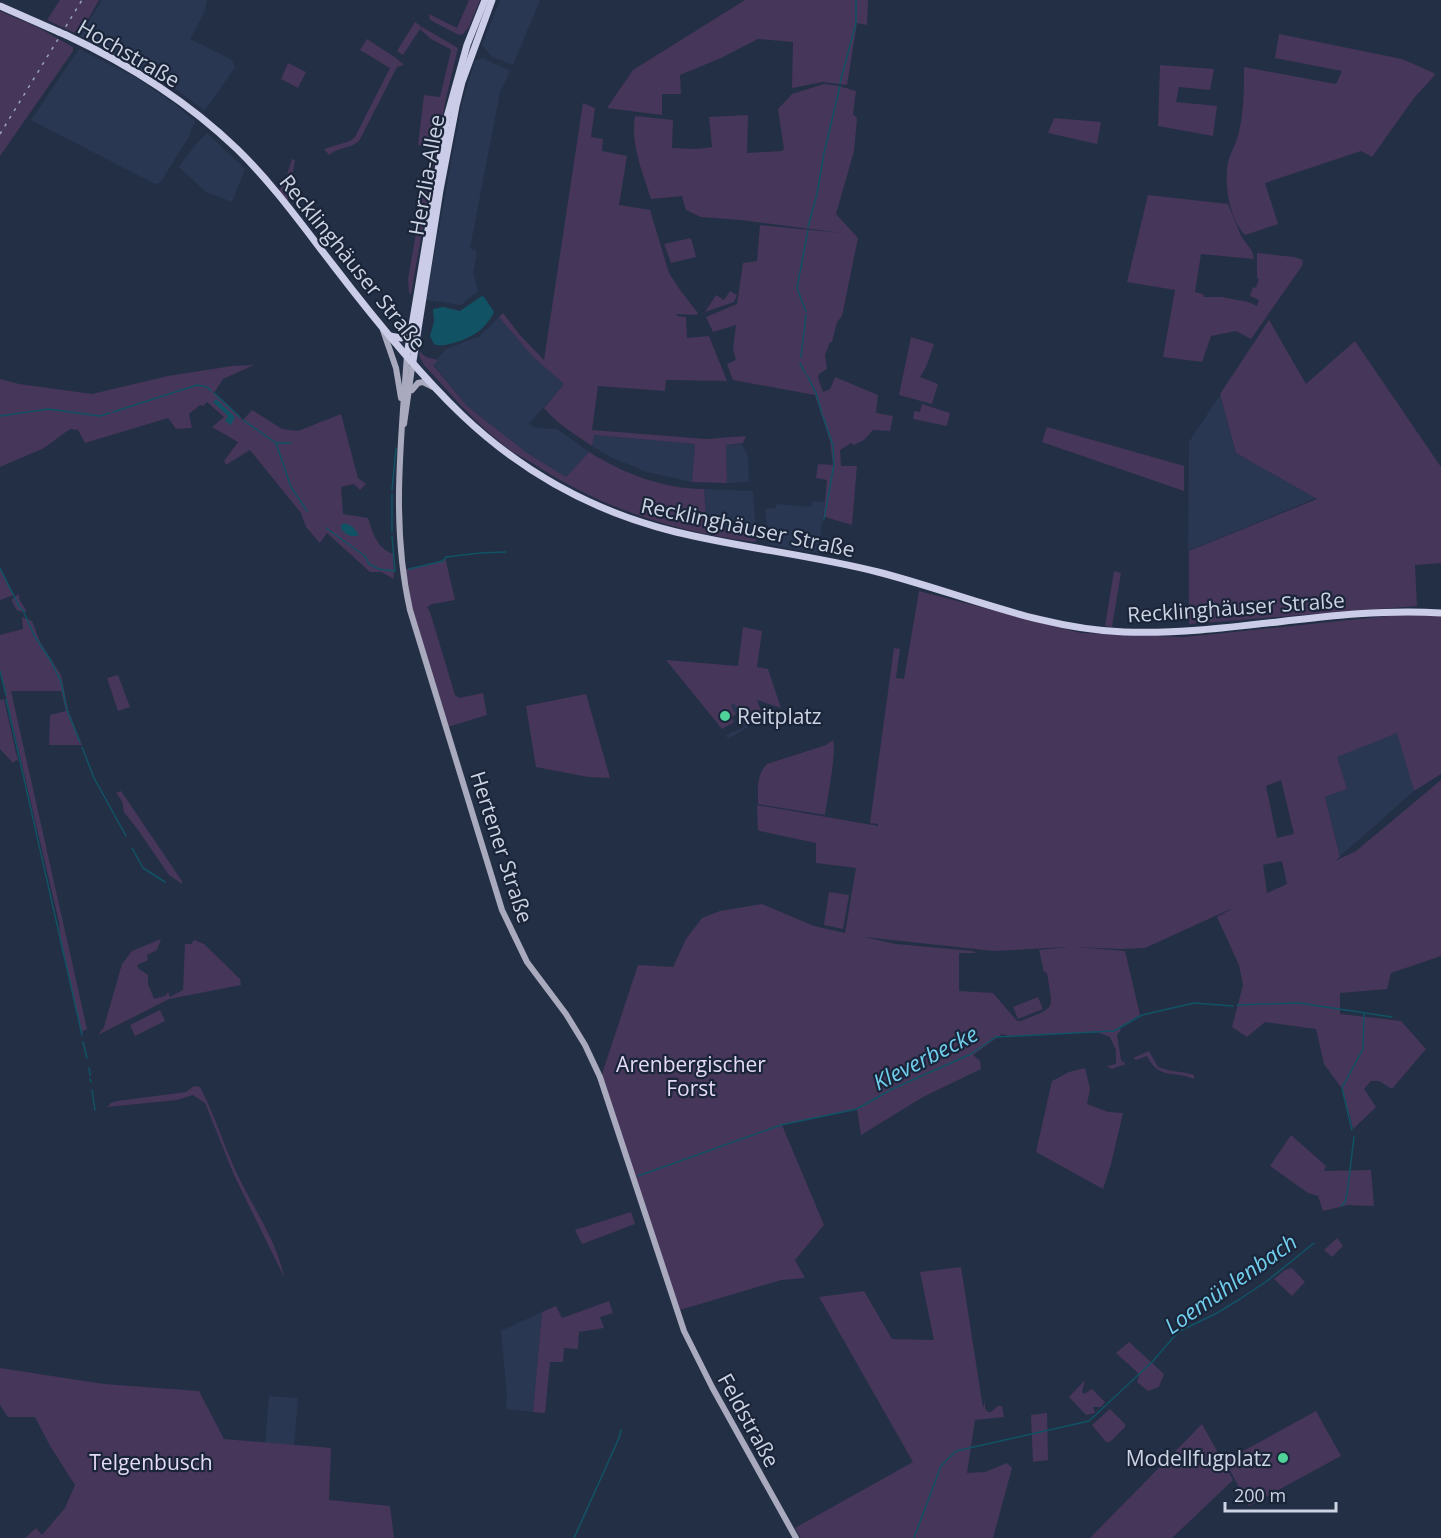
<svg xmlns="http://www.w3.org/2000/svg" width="1441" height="1538" viewBox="0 0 1441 1538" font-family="'Open Sans',sans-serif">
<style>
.built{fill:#293753}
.green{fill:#463659;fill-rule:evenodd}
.water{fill:#115365}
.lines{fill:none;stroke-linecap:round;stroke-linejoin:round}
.stream{stroke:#115365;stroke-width:1.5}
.secondary{stroke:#a9aabe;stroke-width:6}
.primary{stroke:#cbcce7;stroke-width:7}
.rail{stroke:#9ca5b6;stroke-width:1.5;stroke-dasharray:3 6;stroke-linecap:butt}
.primary-bridge{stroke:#cbcce7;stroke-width:7}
.poi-dot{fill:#50d398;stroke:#1a253a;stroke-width:2}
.labels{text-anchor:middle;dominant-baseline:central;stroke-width:4.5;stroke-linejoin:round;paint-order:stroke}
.street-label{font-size:21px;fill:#ccd3e2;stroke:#1a253a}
.poi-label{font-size:21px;fill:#ccd3e2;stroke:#1a253a;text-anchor:start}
.park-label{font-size:21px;fill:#e5daf6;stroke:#1a253a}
.water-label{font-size:22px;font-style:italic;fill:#71ceed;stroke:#1a253a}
</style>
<rect width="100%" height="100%" fill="#232f45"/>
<!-- built -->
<g class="built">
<polygon points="102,0 207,0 205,11 190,39 232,60 235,67 207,107 204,110 177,90 80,36"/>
<polygon points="500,0 540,0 513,65 491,56 482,45"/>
<polygon points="79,49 135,77 176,105 195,121 188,138 160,183 155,184 31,120"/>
<polygon points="483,58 510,71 500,92 470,248 477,251 473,273 478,291 461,305 426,300 462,103 475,61"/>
<polygon points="207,133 245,169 232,202 206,192 179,167 196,144"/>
<polygon points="499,317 533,357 564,384 529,424 537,428 557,429 589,452 566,477 527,453 467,406 433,364 446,349 480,336"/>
<polygon points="1220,395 1236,453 1316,498 1188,551 1189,442"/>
<polygon points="593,435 695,444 692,482 647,472 613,458 592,446"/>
<polygon points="742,444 748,457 749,482 727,483 726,445"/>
<polygon points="704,489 753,491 756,537 707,526"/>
<polygon points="813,501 825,502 818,553 770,545 765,509 776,508 776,504 811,507"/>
<polygon points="735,703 748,727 728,739 726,735 745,727 731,706"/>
<polygon points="1398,732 1414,791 1340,856 1325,797 1347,789 1336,757"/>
<polygon points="542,1312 533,1412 506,1409 507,1396 501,1331"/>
<polygon points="269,1396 298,1398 294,1445 265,1443"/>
</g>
<!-- green -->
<g class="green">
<polygon points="60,0 99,0 79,35 47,20"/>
<polygon points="469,0 480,0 469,27 462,35 457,34 430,20 429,14 457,28"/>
<polygon points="745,0 868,0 867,25 857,23 847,85 822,82 792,88 793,42 758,39 721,58 680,75 681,94 662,94 662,115 607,108 633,70"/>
<polygon points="0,11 37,27 73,47 73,51 0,156"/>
<polygon points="415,22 421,26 420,28 422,27 458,48 445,103 411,294 409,293 408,279 431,148 418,145 424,95 440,97 451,51 450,49 431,39 420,29 403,55 397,51"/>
<path d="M1279 34 1402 59 1434 73 1435 75 1414 98 1372 157 1361 151 1265 183 1278 224 1245 235C1229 219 1224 184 1228 162 1231 152 1237 142 1239 132 1244 110 1244 89 1244 67L1336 84 1342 71 1275 58Z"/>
<path d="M367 39 396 58 404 65 397 67 359 141C350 149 338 147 329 155L324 149 350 141 355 137 390 68 360 50Z"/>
<polygon points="288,63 306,72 298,88 281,79"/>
<polygon points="1160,65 1214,69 1210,90 1179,87 1176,102 1217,106 1213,136 1158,126"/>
<path d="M824 84 839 86 856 91 853 114 857 118 854 151 836 214 858 238 842 316 837 322 832 342H830L825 355 827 369 819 374 818 378 823 392 830 389 835 377 878 395 876 413 893 416 890 431 873 430 864 440 854 445 851 443 840 450 841 466H857L852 525 825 517 823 522 827 480 816 478 818 464 833 465 830 441 815 395 733 380 727 364 736 360 733 350 736 325 713 332 706 317 737 304 743 263 757 261 760 225 842 233 741 220 701 217 686 210 682 196 651 199C643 173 630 144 635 116L673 120 672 148 697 149 712 147 709 117 748 115 747 153 782 151 784 149 778 109 792 94Z"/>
<path d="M583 103 595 108 591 137 603 139 602 151 627 156 619 205 650 210 669 273 680 290 698 313 697 315 677 314V316L686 317 687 338 709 336 727 381 666 380 665 391 598 386 592 430 706 439 746 436 743 443 726 445 727 483 692 482 695 444 594 435 592 446C576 435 556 423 544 408L564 384 533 357 499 317 503 313 519 334 544 360Z"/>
<polygon points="1054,118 1101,122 1097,144 1048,133"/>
<polygon points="292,159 295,160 288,201 279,191 285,181"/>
<polygon points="1148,195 1228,204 1241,236 1252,251 1254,259 1201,254 1195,292 1203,294 1204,297 1222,297 1248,302 1257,306 1259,300 1250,296 1253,287 1256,288 1259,279 1257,278 1257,253 1294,257 1303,260 1302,266 1251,339 1236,331 1211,336 1202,362 1163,357 1175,290 1127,282"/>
<polygon points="691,238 696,257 671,263 664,244"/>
<polygon points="730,291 737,295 734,302 705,312 716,295 724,300"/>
<polygon points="1269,320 1306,384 1355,341 1441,467 1441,563 1415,565 1417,606 1189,624 1189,551 1317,499 1236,453 1220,394"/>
<polygon points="911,337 934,344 926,367 920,377 938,384 932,404 899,395"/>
<path d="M419 351 426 357 438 360 433 365 467 406 527 453 566 477 589 452C623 473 663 489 704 489L707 526 756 537 757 540 754 542C674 532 599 507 532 463 521 457 510 451 501 443 472 420 448 391 424 365L420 358Z"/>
<path d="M254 365 223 379 214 393 243 420 252 410 282 429 298 431 341 414 358 478 366 484 360 490 354 484 341 487 343 514 368 518C373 534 377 548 393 554L394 579 381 572H370L327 533 320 543 306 527 301 513 250 450 226 465 224 461 238 442 212 427 224 417 207 402 203 406 200 405 189 414 192 428 176 429 168 418 85 443 78 430 70 429 44 448 0 467V379L19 384 92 394 168 376 232 366Z"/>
<polygon points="922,404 950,413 947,426 913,419 914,411 920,412"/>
<polygon points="1047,427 1184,466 1184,491 1042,442"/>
<polygon points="445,557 455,600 432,604 427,607 430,612 455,695 459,698 483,693 487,715 448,727 446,730 402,570 443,561"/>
<polygon points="0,568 14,595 0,600"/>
<polygon points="1114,571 1121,573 1112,627 1105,626"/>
<path d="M919 591 1081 633 1184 637 1417 613 1441 616V774L1414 791 1397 733 1337 757 1347 789 1325 797 1340 857 1335 861 1356 851 1441 780V956L1391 973 1387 989 1340 993V1014L1401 1021 1426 1049 1392 1089 1379 1081H1371L1364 1089 1376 1107 1353 1129 1343 1090 1324 1064 1316 1029 1265 1022 1247 1037 1232 1027 1243 985 1239 965 1217 917 1235 907 1145 948 1120 949 1075 947 1125 951 1140 1015 1119 1028 1121 1030 1117 1035 1121 1060 1126 1064 1112 1069 1107 1066 1116 1064V1050L1110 1037 1097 1032 1008 1036 1002 1034 973 1055 980 1061 981 1069 923 1097 861 1135 857 1109 782 1125 824 1225 795 1260 805 1278 781 1280 680 1310 601 1077 638 965 673 967 686 939 702 918 720 911 762 904 814 926 845 933 856 868 816 863V843L760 831 758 830 757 805 878 826V824L870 823 894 648 900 649 896 678 904 679ZM1281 780 1294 834 1277 838 1266 786ZM1282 861 1287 884 1267 893 1263 865ZM864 937 994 951 1068 947 1039 950 1044 972 1047 973C1053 1011 1057 1006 1021 1021H1017L993 993 959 991V953H976L973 951 896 944Z"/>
<path d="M19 594V599L27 612C12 611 18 609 11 600Z"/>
<polygon points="22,617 32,621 40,642 61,675 68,710 82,745 49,745 50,715 66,711 61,691 11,691 87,1029 81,1032 60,934 59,922 0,671 0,635 23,629"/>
<polygon points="743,627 762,631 757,667 768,669 781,708 757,700 763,716 746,724 734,703 731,706 736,714 731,718 734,722 722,729 666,660 738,666"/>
<polygon points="118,675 130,707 118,711 107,678"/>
<polygon points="586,694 610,778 588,777 536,767 526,706"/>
<polygon points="4,699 16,753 19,762 17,760 13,763 0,749 0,700"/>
<path d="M833 740C837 750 827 801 825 815L758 804C758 789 756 775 767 764L826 745Z"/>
<polygon points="121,791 182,881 182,884 169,875 138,830 124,812 122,801 116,793"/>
<polygon points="829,892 849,895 843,929 824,925"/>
<polygon points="161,939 157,950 147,955 148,960 137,965 139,969 148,975 148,984 154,999 165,996 168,992 170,997 183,990 185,944 191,944 194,940 204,944 240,979 241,985 169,999 98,1035 104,1027 122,964 132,951"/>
<polygon points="1038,997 1043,1009 1018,1019 1013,1007"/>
<polygon points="160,1010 165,1021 135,1036 130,1025"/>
<path d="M1149 1051 1158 1067C1170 1072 1182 1071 1194 1075V1079C1173 1070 1159 1080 1147 1056L1136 1060 1133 1058Z"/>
<polygon points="1085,1068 1090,1089 1087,1104 1108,1112 1123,1113 1111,1164 1103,1189 1036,1152 1052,1081 1069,1072"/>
<path d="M194 1086 200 1087C216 1117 225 1150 240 1180 256 1212 277 1242 284 1277L234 1175 205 1103 193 1095 177 1100 107 1107 111 1103 117 1101 186 1092Z"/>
<polygon points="1291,1135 1326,1166 1324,1171 1371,1170 1374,1206 1348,1205 1323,1211 1318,1196 1308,1193 1270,1166"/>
<polygon points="631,1212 635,1224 582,1244 575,1230"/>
<polygon points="1337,1238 1343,1246 1332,1257 1324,1250"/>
<polygon points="961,1267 983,1408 985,1401 985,1409 988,1412 991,1412 998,1406 1002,1406 1004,1417 975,1420 967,1473 985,1472 1007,1463 1012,1468 993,1538 801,1538 795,1528 913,1462 819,1297 864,1291 892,1339 934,1340 920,1272"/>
<polygon points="1292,1268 1305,1282 1292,1296 1274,1279 1285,1270"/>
<polygon points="609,1301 613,1313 600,1317 604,1328 579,1332 578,1349 564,1348 563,1362 550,1362 545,1413 533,1412 542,1312 556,1306 562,1318"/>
<polygon points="1129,1342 1164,1374 1159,1387 1148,1391 1137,1382 1139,1376 1136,1371 1116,1353"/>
<polygon points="0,1368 104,1384 199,1391 224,1439 331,1448 329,1500 390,1506 394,1538 25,1538 36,1528 42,1535 65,1508 75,1485 50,1446 35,1417 8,1417 0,1405"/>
<polygon points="1085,1380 1082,1392 1084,1394 1092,1389 1105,1402 1101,1407 1093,1407 1095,1413 1086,1415 1069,1397"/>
<polygon points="1110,1409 1125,1424 1125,1427 1110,1442 1106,1442 1092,1425"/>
<polygon points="1316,1411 1341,1456 1249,1506 1225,1461"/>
<polygon points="1047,1413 1048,1460 1033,1462 1031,1415"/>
<polygon points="1202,1424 1233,1480 1172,1538 1090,1538"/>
</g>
<!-- water -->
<g class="water">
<path d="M482 296 484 297 494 312C491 319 485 326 479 331 471 338 443 349 434 344L430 336 434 322 433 309 443 307 460 311Z"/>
<polygon points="216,399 235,417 231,425 225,421 228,416 213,402"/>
<path d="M344 523 352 526 359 535C352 538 346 535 341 529V525Z"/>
</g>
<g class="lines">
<!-- stream -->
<g class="stream">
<polyline points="840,83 856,23 856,0"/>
<polyline points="808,227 817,194 824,153 840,86"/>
<polyline points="806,312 797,288 808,230"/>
<polyline points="801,357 806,315"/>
<polyline points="800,363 805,373"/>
<polyline points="807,375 816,393 822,414"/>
<polyline points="214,393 240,417"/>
<polyline points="113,412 197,385 207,387 211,391"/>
<polyline points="0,416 48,409 100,416 110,413"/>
<polyline points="823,416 833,446 834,465 824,519"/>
<polyline points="243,420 276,443 291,487 307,511"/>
<polyline points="277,443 291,443"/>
<polyline points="392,490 396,449"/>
<polyline points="392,494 392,532"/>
<polyline points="326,528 365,556 369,564 379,569 395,571 392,536"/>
<polyline points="0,568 20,608 23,610 34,635 51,661 61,682 67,710 80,742"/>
<polyline points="409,569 443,561 446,557 480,553 506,552"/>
<polyline points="0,671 6,695"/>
<polyline points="6,699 82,1035"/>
<polyline points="82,747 94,778 126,836"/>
<polyline points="132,848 143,868 165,882"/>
<polyline points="1237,1005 1299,1003 1392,1017"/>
<polyline points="83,1042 87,1058"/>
<polyline points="89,1068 90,1075"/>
<polyline points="90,1079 91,1082"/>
<polyline points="92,1090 95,1110"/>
<polyline points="1352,1130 1342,1088 1363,1049 1364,1013"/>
<polyline points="638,1176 781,1125 857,1109 892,1089 971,1054 996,1037 1114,1031 1142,1015 1194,1003 1233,1006"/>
<polyline points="1341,1206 1345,1202 1347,1194 1354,1137"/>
<polyline points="574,1538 619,1438 621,1430"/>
<polyline points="914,1538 941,1466 956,1451 1089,1421 1153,1361 1178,1332 1217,1313 1240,1299 1267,1281 1314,1243"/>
</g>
<!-- secondary -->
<g class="secondary">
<polyline points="383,330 396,368 401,398"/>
<path d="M407 355C401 441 391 526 410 610L502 910 527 962 566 1014 585 1045 600 1077 684 1331 712 1387 796 1538"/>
<polyline points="412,390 418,383 423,382 433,387"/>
<polyline points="404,424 413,361"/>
</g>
<!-- primary -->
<g class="primary">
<polyline points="0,6 59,32"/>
<path d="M66 35C128 64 187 101 237 149 273 184 302 225 333 265 372 316 416 371 462 415 523 473 594 512 676 532 742 548 811 555 878 572 960 593 1039 629 1124 632 1230 636 1335 606 1441 613"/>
<polyline points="390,336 401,338 406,335 410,328"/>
<polyline points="407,355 447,117 467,45 485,0"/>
<polyline points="413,361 440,190 456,106 462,82 492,0"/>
</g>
<!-- rail -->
<polyline class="rail" points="0,134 82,0"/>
<!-- primary-bridge -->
<polyline class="primary-bridge" points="59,32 66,35"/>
</g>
<!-- markers -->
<g class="poi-dot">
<circle cx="725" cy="716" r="6"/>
<circle cx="1283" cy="1458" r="6"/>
</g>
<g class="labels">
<!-- street labels -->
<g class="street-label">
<text transform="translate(129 53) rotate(30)">Hochstraße</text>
<text transform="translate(426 175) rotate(-80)">Herzlia-Allee</text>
<text transform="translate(353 262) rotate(51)">Recklinghäuser Straße</text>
<text transform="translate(748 527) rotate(12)">Recklinghäuser Straße</text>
<text transform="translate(1236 607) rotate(-4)">Recklinghäuser Straße</text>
<text transform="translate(502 847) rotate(72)">Hertener Straße</text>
<text transform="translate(749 1420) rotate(61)">Feldstraße</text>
</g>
<!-- poi labels -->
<g class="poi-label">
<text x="737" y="716">Reitplatz</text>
<text x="1271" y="1458" text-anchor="end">Modellfugplatz</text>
</g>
<!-- park labels -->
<g class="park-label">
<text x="691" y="1064">Arenbergischer<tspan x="691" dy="24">Forst</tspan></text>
<text x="151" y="1462">Telgenbusch</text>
</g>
<!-- water labels -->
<g class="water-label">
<text transform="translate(925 1057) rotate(-27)">Kleverbecke</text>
<text transform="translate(1230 1283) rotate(-35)">Loemühlenbach</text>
</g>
</g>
<!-- scale -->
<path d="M1225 1502v9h111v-9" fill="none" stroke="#ccd3e2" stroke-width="3"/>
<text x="1234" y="1502" font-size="18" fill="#ccd3e2" stroke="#1a253a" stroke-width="4.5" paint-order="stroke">200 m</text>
</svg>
